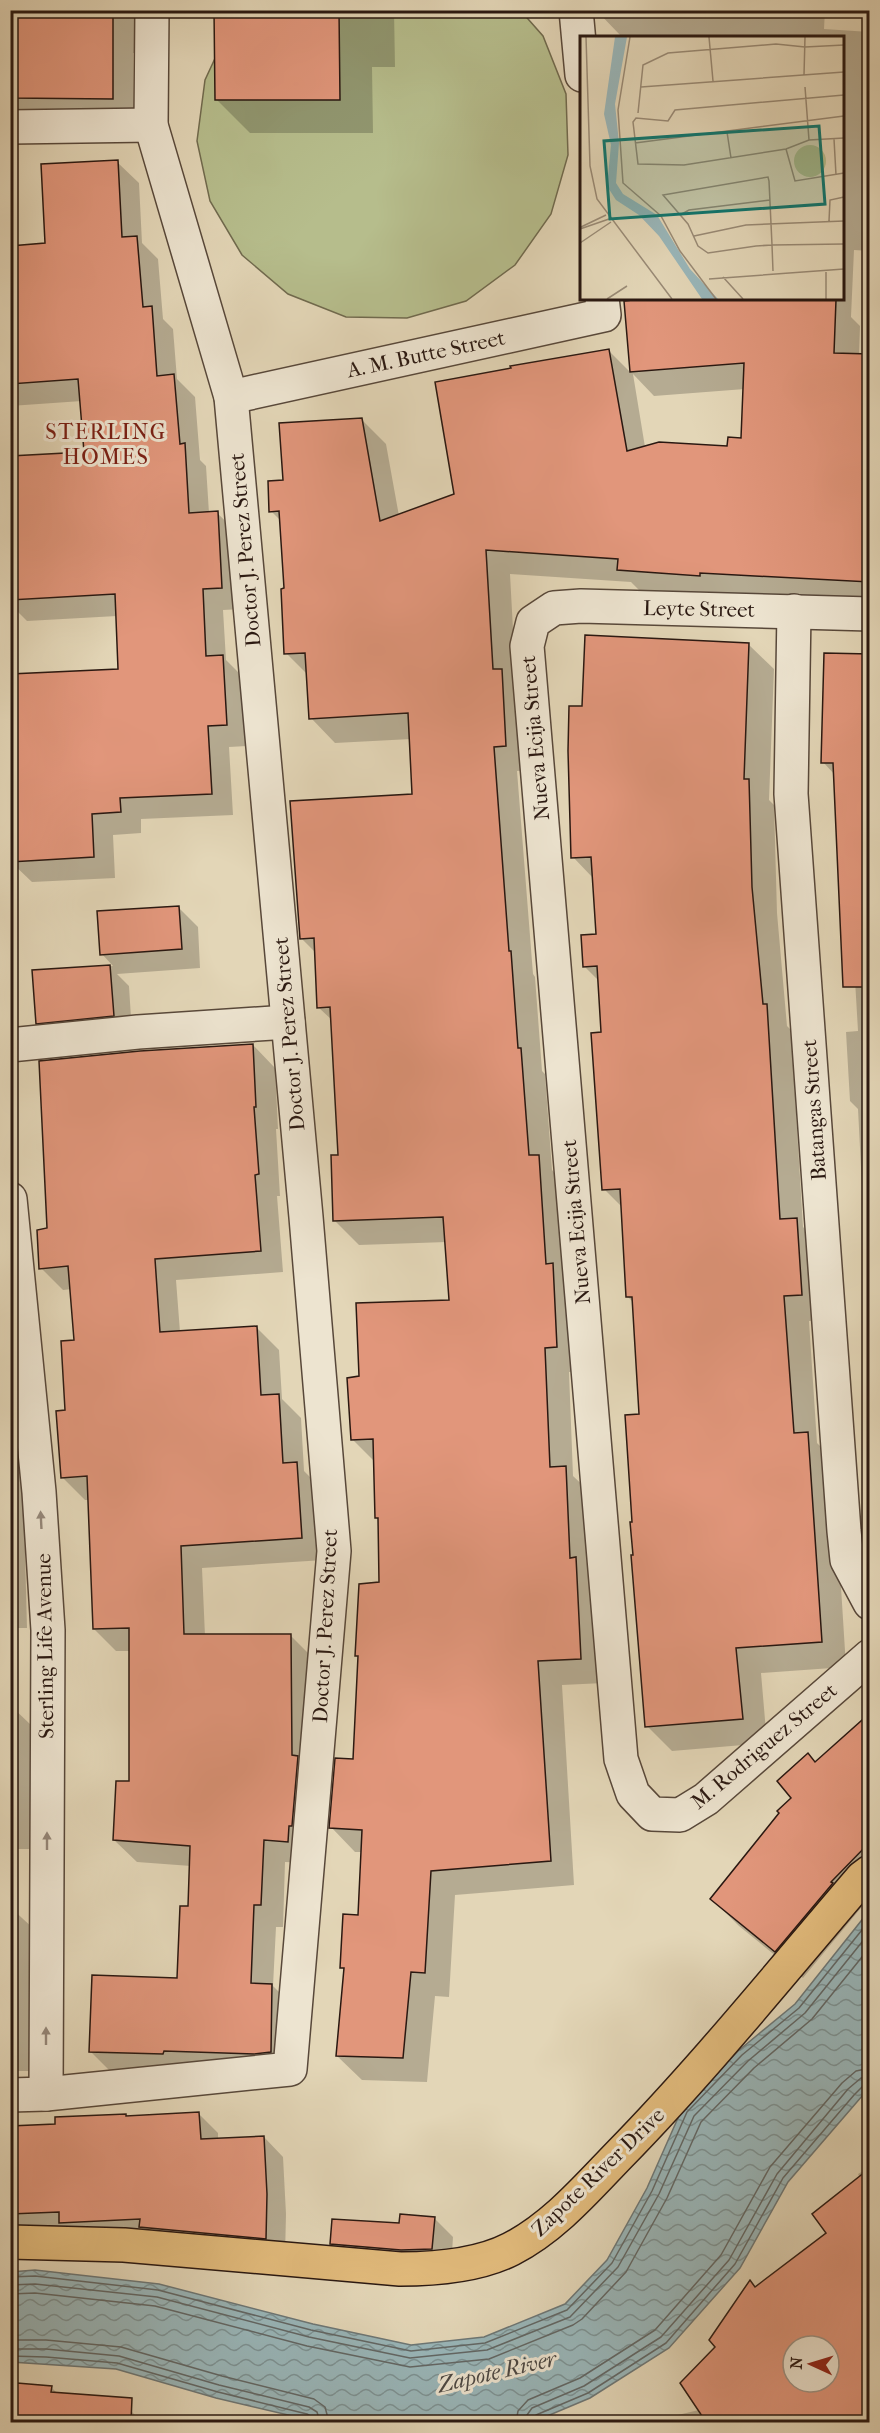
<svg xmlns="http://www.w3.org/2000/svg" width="880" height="2433" viewBox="0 0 880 2433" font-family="'IM FELL French Canon',serif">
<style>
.park{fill:#b6bd8c;stroke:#706a4e;stroke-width:1.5}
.water{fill:url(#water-waves);stroke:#6d7776;stroke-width:1.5}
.shadow{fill:#0003;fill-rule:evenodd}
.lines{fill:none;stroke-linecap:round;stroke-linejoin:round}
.shore{stroke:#626765;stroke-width:1.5}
.building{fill:#e1967b;stroke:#2a1811;stroke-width:1.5;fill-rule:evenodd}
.minor-casing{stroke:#58483a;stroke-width:36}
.major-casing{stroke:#2a1811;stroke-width:36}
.minor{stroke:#ede4d0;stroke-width:33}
.major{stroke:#e2bb7c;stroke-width:33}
.oneway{fill:#95887a}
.labels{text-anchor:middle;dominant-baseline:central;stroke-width:6;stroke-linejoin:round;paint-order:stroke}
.street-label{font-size:21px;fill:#2a1811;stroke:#ede4d0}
.neighbourhood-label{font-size:22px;letter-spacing:1.5px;fill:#7a1f14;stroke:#ede4d0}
.water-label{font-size:22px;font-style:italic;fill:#4b4743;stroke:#ede4d0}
.inset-road{fill:none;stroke:#998a75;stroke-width:1.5}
.view{fill:#0f766e;fill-opacity:0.15;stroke:#0f766e;stroke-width:3}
.inset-edge{fill:none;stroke:#2a1811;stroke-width:3}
</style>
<defs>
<pattern id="water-waves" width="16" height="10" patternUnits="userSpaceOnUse" patternTransform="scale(1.5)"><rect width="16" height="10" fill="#99b6b9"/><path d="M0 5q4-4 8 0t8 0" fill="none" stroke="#7d9395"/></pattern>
</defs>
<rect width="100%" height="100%" fill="#e3d6b7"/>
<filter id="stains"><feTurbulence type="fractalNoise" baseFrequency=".00333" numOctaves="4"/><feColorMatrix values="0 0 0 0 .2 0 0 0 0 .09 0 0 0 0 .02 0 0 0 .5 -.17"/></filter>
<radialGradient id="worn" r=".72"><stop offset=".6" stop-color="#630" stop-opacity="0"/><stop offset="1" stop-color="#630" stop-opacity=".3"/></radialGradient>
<!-- park -->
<polygon class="park" points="245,11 521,11 543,36 566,94 568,155 551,214 515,265 466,301 407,318 346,317 288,294 242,255 210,201 197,141 205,80 231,24"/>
<!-- water -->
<polygon class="water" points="869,1911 869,2088 788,2182 740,2268 669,2348 590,2398 533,2422 318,2422 216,2398 116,2369 11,2362 11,2272 35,2270 159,2284 313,2324 411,2345 484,2337 565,2304 607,2260 647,2188 682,2109 738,2051 795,2004"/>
<!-- shadow -->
<g class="shadow">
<polygon points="10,10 143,10 142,53 133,53 133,119 10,129"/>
<polygon points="216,10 394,10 395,67 372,67 373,133 250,133 217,100"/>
<path d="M596 10H825L824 29 870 32V251L854 250 851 317 860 326 859 355 870 356V605L643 594 631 582 510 574 516 685 530 770 517 771 533 974 535 977 542 1071 545 1074 552 1170 562 1181 581 1371 569 1372 573 1476 590 1492 604 1683 562 1685 574 1885 455 1895 449 1997 435 1996 427 2082 362 2080 337 2056 345 1970 342 1967 360 1917 363 1852H355L331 1827 354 1760 360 1659 356 1655 381 1584 375 1462 352 1439 360 1377 451 1302 447 1242 359 1245 334 1220 340 1157 333 1021 318 1007 316 953 301 938 414 795 411 739 335 743 311 718 308 675 286 653 285 590 281 521 271 511 285 481 362 420 386 444 399 516 456 495 608 350 630 372 624 298H842V38H620V35ZM633 374 654 396 745 389 742 440 728 448 645 447Z"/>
<polygon points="117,162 139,183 142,243 158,259 163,319 173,329 177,379 195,397 200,460 206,466 209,513 217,513 239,534 242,609 223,610 226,660 244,678 247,746 229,747 233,815 141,819 141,833 113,835 115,878 32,882 10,861 120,670 117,616 27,621 10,604 10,457 86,453 82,401 10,406 10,247 47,244"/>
<polygon points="748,644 774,669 769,800 774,805 777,913 787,1026 791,1030 803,1227 821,1245 826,1320 809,1321 817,1443 833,1459 846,1667 761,1673 767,1743 672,1751 647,1726 633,1523 640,1415 634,1303 628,1297 623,1208 604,1189 602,1033 599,981 584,966 597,936 593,878 573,857 584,708"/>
<polygon points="870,655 870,1252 865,1191 862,1187 858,1109 850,1101 846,1032 858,1031 855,980 835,775 823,762"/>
<polygon points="178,907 198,927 200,968 117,974 129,986 132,1034 56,1042 37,1023 34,972 113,966 102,954"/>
<polygon points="253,1045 275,1068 278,1129 276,1129 280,1196 277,1196 283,1272 176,1280 180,1332 257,1328 279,1350 282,1399 301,1418 304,1471 319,1486 324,1560 202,1568 205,1636 291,1636 313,1658 310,1863 285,1862 283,1927 276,1927 273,1986 294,2007 292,2074 113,2074 90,2051 178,1979 189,1908 191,1866 137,1862 114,1840 130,1783 130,1651 116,1651 94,1629 89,1500 85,1500 63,1478 67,1412 76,1341 72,1289 63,1290 41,1268 49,1230"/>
<polygon points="10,1414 21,1424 22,1438 27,1628 10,1628"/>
<polygon points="10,1705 31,1725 30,1849 10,1849"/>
<polygon points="870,1715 870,1897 803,1978 739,1926 712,1899 793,1798 815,1763"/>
<polygon points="10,1907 34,1929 31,2071 10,2071"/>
<polygon points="198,2113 218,2133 218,2140 264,2137 283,2157 286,2214 285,2257 10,2233 10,2127"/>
<path d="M870 2167V2422H648L699 2410 717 2347 750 2282 756 2288 828 2233 860 2178 858 2174ZM793 2346H829V2382H793Z"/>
<polygon points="434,2218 453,2237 451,2268 351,2263 332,2244"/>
<polygon points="18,2385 51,2387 58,2394 118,2398 138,2418 137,2422 15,2422"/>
</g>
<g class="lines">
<!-- shore -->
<g class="shore">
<polyline points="10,2277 35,2276 158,2290 311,2330 411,2351 485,2343 567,2310 612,2263 652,2191 687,2112 742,2055 799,2008 870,1920"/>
<polyline points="10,2285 35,2284 157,2297 309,2337 410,2358 487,2350 570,2317 618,2267 659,2194 694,2116 748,2061 805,2013 870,1932"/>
<polyline points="10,2294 35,2293 155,2306 307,2346 410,2367 489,2359 573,2325 582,2319 626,2272 667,2198 701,2122 754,2068 812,2019 870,1947"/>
<polyline points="10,2340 46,2340 121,2347 222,2376 314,2399 325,2407 329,2422"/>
<polyline points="10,2349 46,2349 119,2356 219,2385 309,2407 317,2412 320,2422"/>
<polyline points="10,2356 46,2357 117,2363 218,2392 307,2414 312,2417 312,2422"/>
<polyline points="516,2422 518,2411 528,2400 580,2378 655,2330 721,2255 770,2167 842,2083 856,2071 870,2068"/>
<polyline points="525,2422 527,2415 532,2408 584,2386 661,2337 729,2260 777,2174 848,2089 861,2078 870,2077"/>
<polyline points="533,2422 536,2415 588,2393 666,2343 735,2264 783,2178 854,2095 864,2085 870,2084"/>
</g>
</g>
<!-- building -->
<g class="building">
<polygon points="10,10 113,10 113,99 10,98"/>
<polygon points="214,10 339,10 340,100 215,100"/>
<polygon points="118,160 122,237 137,236 143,307 152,306 157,376 174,374 180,444 185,443 189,513 218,511 222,588 203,589 206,656 223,655 227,725 208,726 212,794 120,798 121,812 92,814 94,857 10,862 10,674 118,669 115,594 10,600 10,456 84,452 78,379 10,384 10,246 45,243 41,164"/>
<polygon points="651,298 836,300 834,353 870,354 870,582 700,573 700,576 617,570 618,559 486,550 493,669 502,669 506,746 494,747 509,951 511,951 518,1048 521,1048 529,1155 539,1155 546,1264 553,1263 557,1347 545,1348 550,1467 566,1466 570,1558 576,1557 581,1659 538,1661 551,1861 431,1871 425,1973 411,1972 403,2058 336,2056 344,1968 340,1968 343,1914 358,1915 362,1830 329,1828 335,1758 353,1759 358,1656 355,1656 359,1584 379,1582 378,1518 375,1518 373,1439 351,1440 347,1378 359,1376 356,1303 449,1300 443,1217 333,1221 331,1155 338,1155 330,1007 317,1008 314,938 300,939 290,801 412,794 408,713 309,719 305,653 284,654 281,589 284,588 279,511 269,512 268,481 283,480 279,423 362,418 380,521 454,494 435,382 511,368 510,366 609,349 627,451 659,442 727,446 728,437 741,438 744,363 630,372 624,301"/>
<polygon points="585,635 749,643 744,779 749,779 752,887 763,1004 767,1004 780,1219 797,1218 802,1295 784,1296 794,1433 808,1432 822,1642 736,1648 743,1719 645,1727 631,1555 633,1555 630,1522 632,1522 625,1415 639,1414 632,1297 626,1297 620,1189 602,1190 591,1033 601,1032 597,966 583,967 581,935 596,934 591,857 571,858 568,751 569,706 582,706"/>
<polygon points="824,653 870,654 870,987 843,987 833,763 821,763"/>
<polygon points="179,906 182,949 100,955 97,911"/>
<polygon points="110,965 114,1016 36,1024 32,970"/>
<polygon points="253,1044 256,1107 254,1107 259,1174 255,1175 261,1251 155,1259 160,1332 257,1326 261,1395 279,1394 283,1463 297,1462 302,1538 181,1546 184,1634 291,1634 292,1755 298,1756 292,1826 289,1826 288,1842 264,1840 261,1905 254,1905 251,1983 272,1984 271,2052 254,2054 164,2051 163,2054 89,2052 92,1975 177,1978 180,1906 188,1906 190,1846 113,1840 116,1781 129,1781 129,1628 93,1629 87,1476 61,1478 56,1411 65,1410 61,1341 74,1340 68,1266 39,1269 37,1230 47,1228 39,1061 140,1051"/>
<polygon points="870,1713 870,1842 831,1882 833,1883 775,1952 710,1899 779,1813 777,1811 791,1798 777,1781 808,1753 815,1762"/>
<polygon points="199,2112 201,2139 264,2136 267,2194 266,2239 139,2227 140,2219 59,2223 59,2212 10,2214 10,2126 55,2124 55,2117 126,2114 126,2116"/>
<path d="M870 2168V2422H706L680 2383 715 2347 709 2340 750 2280 755 2287 826 2233 812 2214ZM793 2346H829V2382H793Z"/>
<polygon points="400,2214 435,2217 432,2249 401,2250 330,2244 332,2219 399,2223"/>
<polygon points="17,2383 52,2386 51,2392 132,2398 131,2422 14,2422"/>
</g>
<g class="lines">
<defs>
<g id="minor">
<polyline points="576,10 582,75"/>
<polyline points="10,127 151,125"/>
<polyline points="231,397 604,315 602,298"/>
<polyline points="794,611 791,794 844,1531 847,1560 870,1603"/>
<polyline points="870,614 581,606 554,608 533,622 527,646 621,1759 633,1794 652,1814 680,1815 706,1799 870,1656"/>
<polyline points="10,1045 138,1032 288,1022"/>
<polyline points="10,1199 39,1492 48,1630 46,2094"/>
<polyline points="10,2095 46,2094 290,2069 334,1551 306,1217 231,397 151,125 152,10"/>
</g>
<path id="major" d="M10 2242 124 2245 400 2269C436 2269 478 2266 511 2249 554 2227 587 2188 620 2154 705 2067 782 1971 862 1878L870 1872"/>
</defs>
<!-- minor casing -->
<use href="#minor" class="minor-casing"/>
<!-- major casing -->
<use href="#major" class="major-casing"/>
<!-- minor -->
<use href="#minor" class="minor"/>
<!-- major -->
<use href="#major" class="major"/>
</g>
<!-- one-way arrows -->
<defs><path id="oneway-solid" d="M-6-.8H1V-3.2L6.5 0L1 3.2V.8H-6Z" transform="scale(1.5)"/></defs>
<g class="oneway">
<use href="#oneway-solid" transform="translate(41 1520) rotate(-93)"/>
<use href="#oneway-solid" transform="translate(47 1841) rotate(-90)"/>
<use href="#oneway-solid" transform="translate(46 2036) rotate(-90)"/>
</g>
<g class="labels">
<!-- street labels -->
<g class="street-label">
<text transform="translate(426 354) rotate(-12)">A. M. Butte Street</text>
<text transform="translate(245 550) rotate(-95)">Doctor J. Perez Street</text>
<text transform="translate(699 609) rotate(1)">Leyte Street</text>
<text transform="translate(535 738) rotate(-95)">Nueva Ecija Street</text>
<text transform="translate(289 1034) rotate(-95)">Doctor J. Perez Street</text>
<text transform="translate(814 1110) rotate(-94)">Batangas Street</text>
<text transform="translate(576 1222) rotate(-95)">Nueva Ecija Street</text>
<text transform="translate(325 1626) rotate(-87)">Doctor J. Perez Street</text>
<text transform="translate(45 1646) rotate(-91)">Sterling Life Avenue</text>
<text transform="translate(764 1746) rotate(-40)">M. Rodriguez Street</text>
<text transform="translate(598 2172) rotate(-44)">Zapote River Drive</text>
</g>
<!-- neighbourhood labels -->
<g class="neighbourhood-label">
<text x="106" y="432">STERLING<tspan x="106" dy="25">HOMES</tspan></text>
</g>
<!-- water labels -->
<g class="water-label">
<text transform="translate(497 2372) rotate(-13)">Zapote River</text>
</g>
</g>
<!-- overview -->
<g transform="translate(580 36)">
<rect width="264" height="264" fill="#e3d6b7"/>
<path d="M214 125a16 16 0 1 1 32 0a16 16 0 1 1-32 0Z" fill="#b6bd8c"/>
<path d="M35 1H47L35 68 39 107 36 147 43 158 77 179 110 233 138 263H122L79 200 59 179 36 164 27 150 31 109 24 78Z" fill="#99b6b9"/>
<path class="inset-road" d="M6 1 10 130 17 163 92 263M50 1 38 74 43 147 81 180 100 215 136 263M129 1 133 45M224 39 225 1M61 51 264 36M225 51 229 104M264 59 95 74 88 85 56 82 53 86 58 128 104 129 206 113 229 104 264 102M58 77 63 29 88 17 196 8 225 11 264 9M147 96 151 122M254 103 256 139M55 107 264 80M206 113 215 145 264 137M100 179 109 174 190 164M249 185 250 164 264 161M1 191 26 179M0 193 29 183M114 200 166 189 264 185M0 207 31 186M246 234V263M193 235 192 209 189 145 188 141 83 159 108 188 118 210 128 217 176 210 192 209 264 208M143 241 163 263M129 243 264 233M27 263 47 250"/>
<path class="view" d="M239 90 245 168 30 183 24 105Z"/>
<rect width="264" height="264" class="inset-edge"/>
</g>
<!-- margin -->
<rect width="880" height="2433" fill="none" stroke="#e3d6b7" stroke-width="36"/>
<rect x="12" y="12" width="856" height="2409" fill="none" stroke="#2a1811" stroke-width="3"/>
<rect x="18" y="18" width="844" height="2397" fill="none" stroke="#2a1811" stroke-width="1.5"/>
<!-- north arrow -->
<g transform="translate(811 2364) rotate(274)"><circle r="28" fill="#ede4d0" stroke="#9f9284" stroke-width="1.5"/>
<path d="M0-4.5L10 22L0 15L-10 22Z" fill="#8f2418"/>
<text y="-9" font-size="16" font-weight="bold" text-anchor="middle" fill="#2a1811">N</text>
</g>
<rect width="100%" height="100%" filter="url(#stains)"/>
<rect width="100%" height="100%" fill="url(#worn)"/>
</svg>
